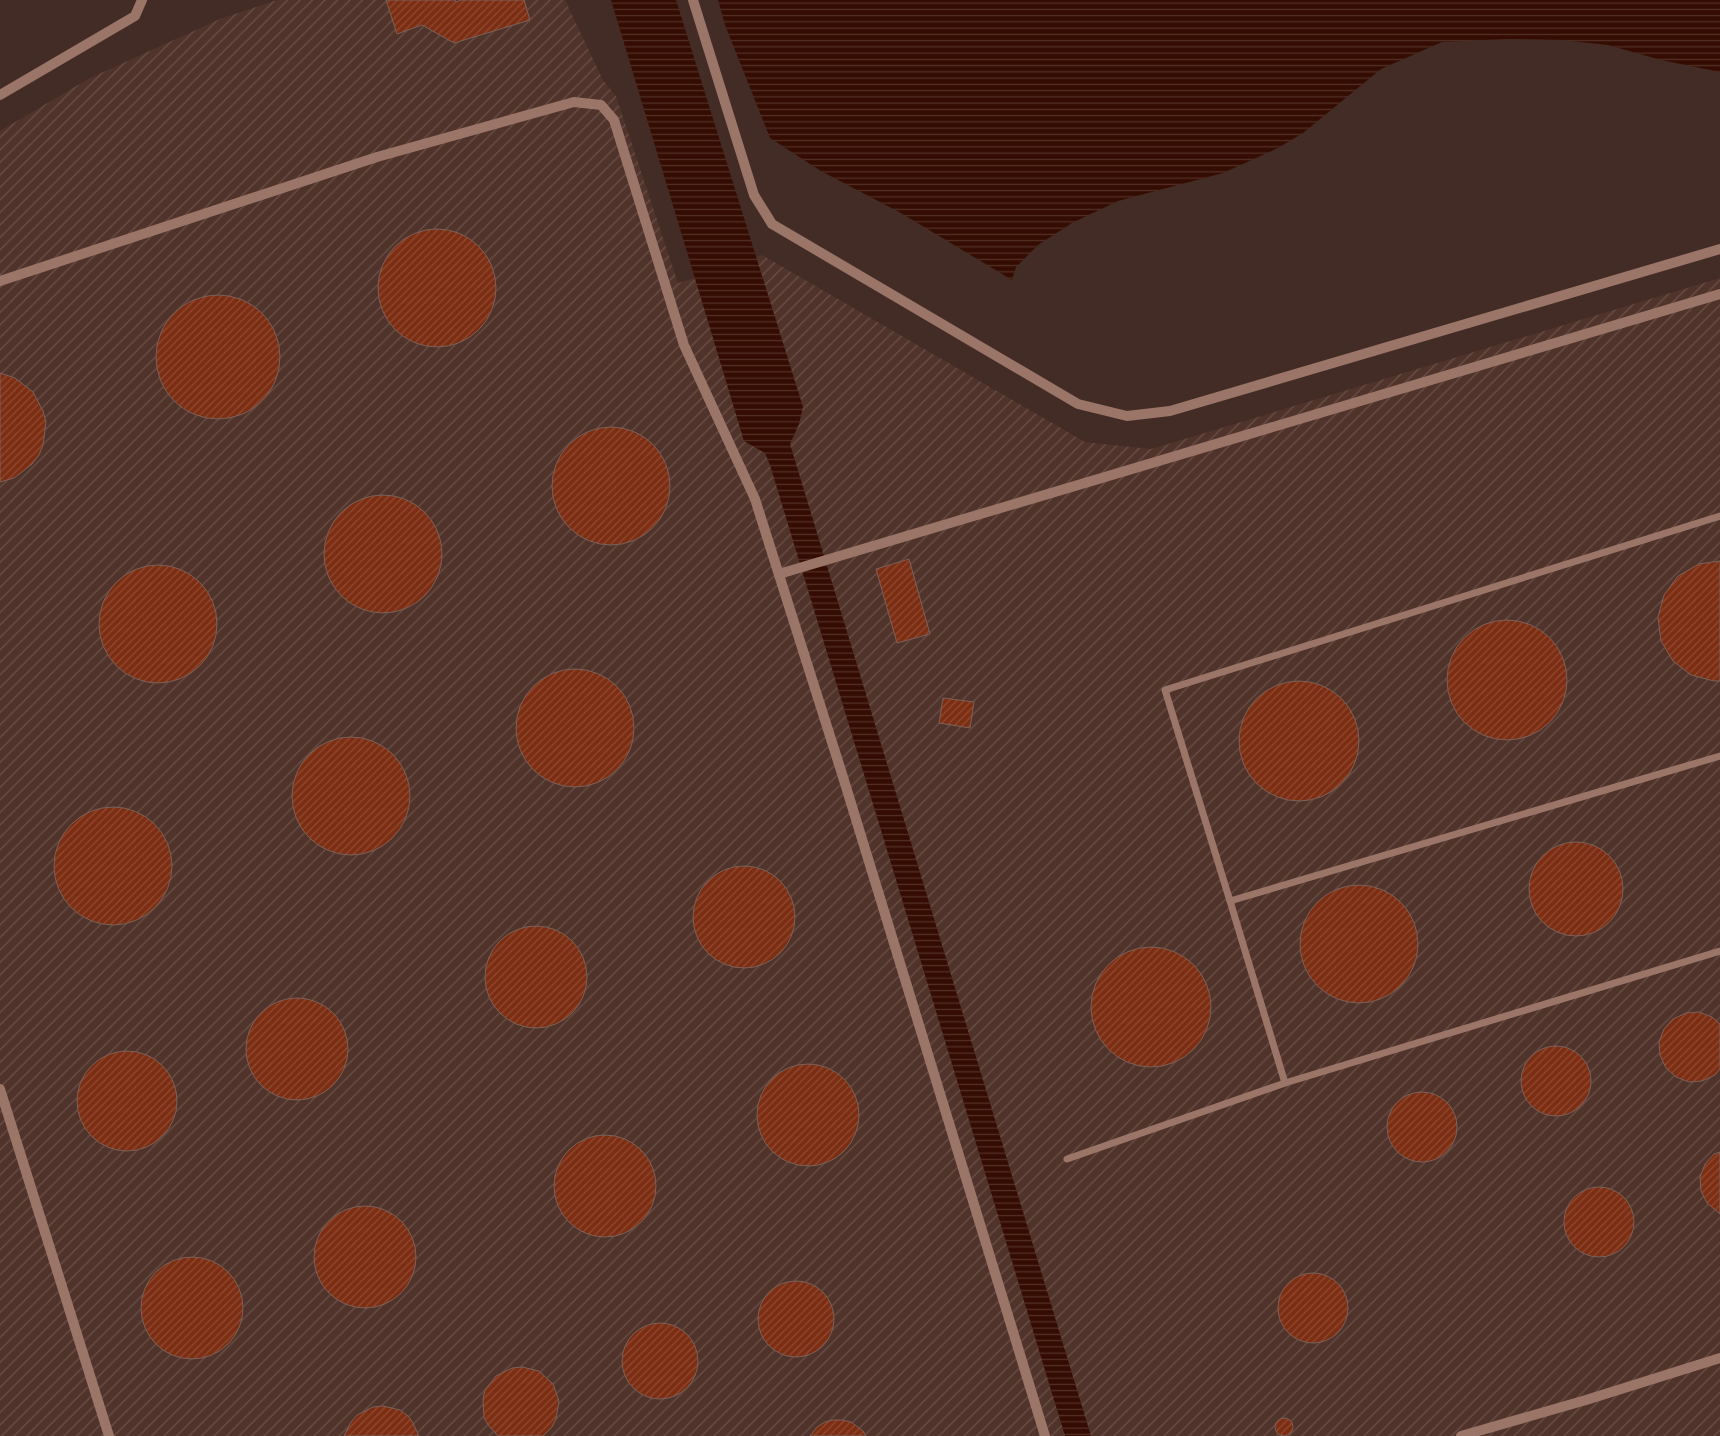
<svg xmlns="http://www.w3.org/2000/svg" width="1720" height="1436" viewBox="0 0 1720 1436" font-family="'Alegreya Sans',sans-serif">
<style>
.industrial{fill:url(#industrial-furrows)}
.water{fill:url(#water-rules)}
.building{fill:url(#building-hatch);stroke:#7b625a}
.lines{fill:none;stroke-linecap:round;stroke-linejoin:round}
.service{stroke:#9c7569;stroke-width:7}
.minor{stroke:#9c7569;stroke-width:10}
</style>
<defs>
<pattern id="industrial-furrows" width="10" height="10" patternUnits="userSpaceOnUse" patternTransform="scale(1.25)"><rect width="10" height="10" fill="#50332a"/><path d="M-1 1l2-2M0 10L10 0M9 11l2-2" fill="none" stroke="#6a5149"/></pattern>
<pattern id="water-rules" width="6" height="5" patternUnits="userSpaceOnUse" patternTransform="scale(1.25)"><rect width="6" height="5" fill="#350c01"/><path d="M0 2.5h6" fill="none" stroke="#533026"/></pattern>
<pattern id="building-hatch" width="6" height="6" patternUnits="userSpaceOnUse" patternTransform="scale(1.25)"><rect width="6" height="6" fill="#7c2d12"/><path d="M-1 1l2-2M0 6l6-6M5 7l2-2" fill="none" stroke="#904c35"/></pattern>
</defs>
<rect width="100%" height="100%" fill="#422c25"/>
<!-- industrial -->
<polygon class="industrial" points="277,0 565,0 603,80 616,96 678,283 730,267 762,255 1085,442 1151,449 1720,278 1720,1436 0,1436 0,131 90,78 220,19"/>
<!-- water -->
<g class="water">
<polygon points="611,0 676,0 803,407 799,424 790,444 1091,1436 1065,1436 770,465 765,453 744,441"/>
<polygon points="718,0 1720,0 1720,72 1661,60 1608,45 1561,40 1507,39 1442,42 1381,69 1303,133 1278,148 1223,173 1118,201 1072,223 1038,245 1016,267 1012,280 901,213 821,171 770,138 725,25"/>
</g>
<!-- building -->
<g class="building">
<polygon points="386,0 455,0 456,2 461,0 524,0 530,20 454,43 422,25 397,34"/>
<circle cx="437" cy="288" r="59"/>
<circle cx="218" cy="357" r="62"/>
<polygon points="0,373 15,378 33,392 43,411 46,422 43,445 39,455 32,464 14,478 0,482"/>
<circle cx="611" cy="486" r="59"/>
<circle cx="383" cy="554" r="59"/>
<polygon points="909,559 930,634 897,643 876,569"/>
<polygon points="1720,561 1720,681 1714,681 1691,675 1673,661 1661,641 1658,617 1664,595 1678,576 1699,564"/>
<circle cx="158" cy="624" r="59"/>
<circle cx="1507" cy="680" r="60"/>
<circle cx="575" cy="728" r="59"/>
<circle cx="1299" cy="741" r="60"/>
<polygon points="943,698 974,702 970,728 939,723"/>
<circle cx="351" cy="796" r="59"/>
<circle cx="113" cy="866" r="59"/>
<circle cx="1576" cy="889" r="47"/>
<circle cx="744" cy="917" r="51"/>
<circle cx="1359" cy="944" r="59"/>
<circle cx="536" cy="977" r="51"/>
<circle cx="1151" cy="1007" r="60"/>
<circle cx="297" cy="1049" r="51"/>
<polygon points="1699,1012 1712,1017 1720,1024 1720,1069 1715,1075 1702,1081 1689,1082 1676,1077 1666,1068 1660,1055 1659,1042 1664,1029 1673,1019 1686,1013"/>
<circle cx="1556" cy="1081" r="35"/>
<circle cx="127" cy="1101" r="50"/>
<circle cx="808" cy="1115" r="51"/>
<circle cx="1422" cy="1127" r="35"/>
<circle cx="605" cy="1186" r="51"/>
<polygon points="1720,1152 1720,1214 1707,1203 1701,1191 1700,1177 1705,1164 1714,1154"/>
<circle cx="1599" cy="1222" r="35"/>
<circle cx="365" cy="1257" r="51"/>
<circle cx="192" cy="1308" r="51"/>
<circle cx="1313" cy="1308" r="35"/>
<circle cx="796" cy="1319" r="38"/>
<circle cx="660" cy="1361" r="38"/>
<polygon points="522,1367 539,1371 553,1384 559,1401 556,1419 552,1427 543,1436 498,1436 489,1426 484,1418 483,1399 485,1390 496,1376 512,1368"/>
<polygon points="383,1406 400,1410 408,1416 413,1423 419,1436 344,1436 351,1422 357,1415 373,1407"/>
<circle cx="1284" cy="1427" r="9"/>
<polygon points="833,1420 842,1420 851,1422 863,1431 866,1436 810,1436 817,1427 825,1422"/>
</g>
<g class="lines">
<!-- service -->
<g class="service">
<polyline points="1720,516 1165,690 1230,901 1720,756"/>
<polyline points="1230,901 1285,1083 1720,951"/>
<polyline points="1067,1159 1285,1083"/>
</g>
<!-- minor -->
<g class="minor">
<polyline points="693,0 754,195 772,224 1078,404 1127,416 1170,411 1720,249"/>
<polyline points="0,95 135,16 142,0"/>
<polyline points="0,281 377,157 574,102 601,105 614,120 684,345 755,499 843,777 1045,1436"/>
<polyline points="779,574 1720,294"/>
<polyline points="0,1089 109,1436"/>
<polyline points="1461,1436 1586,1400 1720,1358"/>
</g>
</g>
</svg>
